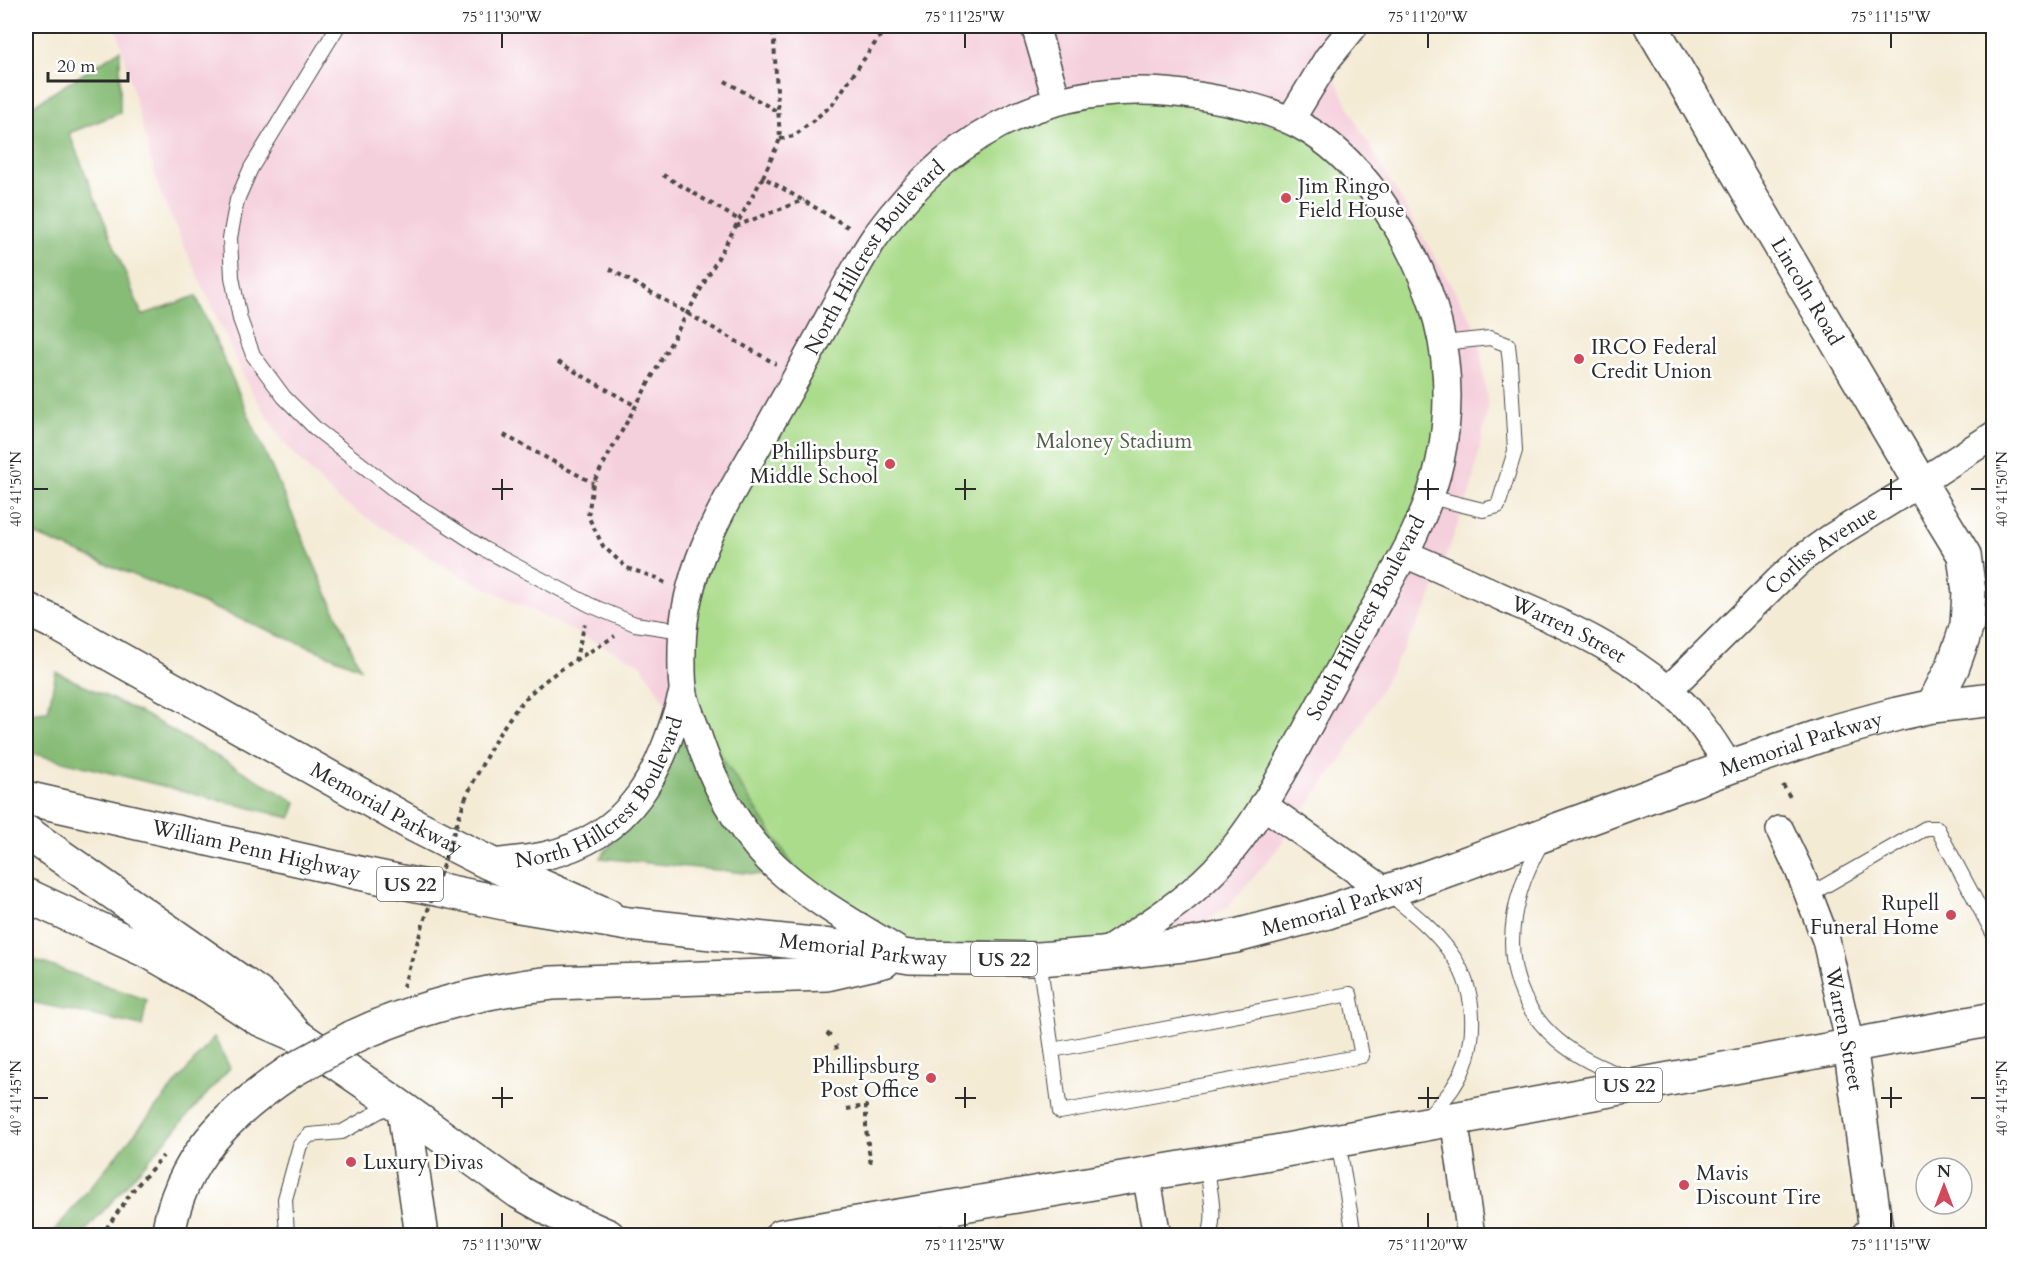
<svg xmlns="http://www.w3.org/2000/svg" width="2019" height="1261" viewBox="0 0 2019 1261" font-family="Cardo,serif">
<style>
.built{fill:#f4cfdc}
.green{fill:#aadc8b;stroke:#6a845b;stroke-width:1.5}
.forest{fill:#87bc77;stroke:#597451;stroke-width:1.5}
.lines{fill:none;stroke-linecap:round;stroke-linejoin:round}
.service-casing{stroke:#494844;stroke-width:16}
.minor-casing{stroke:#494844;stroke-width:30}
.tertiary-casing{stroke:#494844;stroke-width:36}
.secondary-casing{stroke:#494844;stroke-width:36}
.primary-casing{stroke:#494844;stroke-width:36}
.trunk-casing{stroke:#494844;stroke-width:36}
.path{stroke:#494844;stroke-width:4;stroke-dasharray:4.5 4.5;stroke-linecap:butt}
.service{stroke:#fff;stroke-width:14}
.minor{stroke:#fff;stroke-width:27}
.tertiary{stroke:#fff;stroke-width:33}
.secondary{stroke:#fff;stroke-width:33}
.primary{stroke:#fff;stroke-width:33}
.trunk{stroke:#fff;stroke-width:33}
.trunk-bridge-casing{stroke:#494844;stroke-width:36;stroke-linecap:butt}
.path-bridge{stroke:#494844;stroke-width:4;stroke-dasharray:4.5 4.5;stroke-linecap:butt}
.trunk-bridge{stroke:#fff;stroke-width:33}
.ticks{fill:none;stroke:#2b2b2b;stroke-width:2}
.poi-dot{fill:#d1495b;stroke:#fff;stroke-width:2}
.labels{text-anchor:middle;dominant-baseline:central;stroke-width:5;stroke-linejoin:round;paint-order:stroke}
.shield{fill:#fff;stroke:#6b6b6b;stroke-width:1.5}
.shield-label{font-size:20px;font-weight:bold;fill:#2b2b2b}
.poi-label{font-size:21px;fill:#2b2b2b;stroke:#fff;text-anchor:start}
.street-label{font-size:21px;fill:#2b2b2b;stroke:#fff}
.park-label{font-size:21px;fill:#516048;stroke:#fff}
.neatline{fill:none;stroke:#2b2b2b;stroke-width:2}
.ticks-label{font-size:15px;text-anchor:middle;fill:#2b2b2b}
</style>
<rect width="100%" height="100%" fill="#fff"/>
<filter id="ink" filterUnits="userSpaceOnUse"><feTurbulence type="fractalNoise" baseFrequency=".0167" numOctaves="2"/><feDisplacementMap in="SourceGraphic" scale="12" xChannelSelector="R" yChannelSelector="G"/><feConvolveMatrix kernelMatrix="1 2 1 2 8 2 1 2 1" color-interpolation-filters="sRGB"/></filter>
<filter id="wash" filterUnits="userSpaceOnUse"><feTurbulence type="fractalNoise" baseFrequency=".008" numOctaves="4" result="noise"/><feDisplacementMap in="SourceGraphic" scale="24" xChannelSelector="R" yChannelSelector="G"/><feGaussianBlur stdDeviation="1.35" result="paint"/><feColorMatrix in="noise" values="0 0 0 0 0 0 0 0 0 0 0 0 0 0 0 0 0 1.4 0 .05"/><feComposite in="paint" operator="in"/></filter>
<g filter="url(#wash)">
<rect width="100%" height="100%" fill="#f4ebd5"/>
<!-- built -->
<polygon class="built" points="116,26 1338,26 1335,78 1358,126 1478,331 1488,408 1471,489 1428,605 1342,758 1275,852 1230,905 1204,923 1068,940 666,704 641,664 457,574 337,499 281,440 245,380 159,190"/>
<!-- green -->
<polygon class="green" points="1143,90 1326,139 1435,307 1439,468 1249,826 1101,954 949,958 868,931 805,891 702,751 686,596 872,241 978,136"/>
<!-- forest -->
<g class="forest">
<polygon points="120,50 120,113 69,133 142,315 196,296 360,668 26,531 26,110"/>
<polygon points="56,672 145,715 296,802 291,818 26,752 26,713 48,711"/>
<polygon points="690,709 802,879 600,858 648,798"/>
<polygon points="26,957 147,1000 142,1026 26,1001"/>
<polygon points="214,1037 230,1068 82,1235 51,1235"/>
</g>
</g>
<g filter="url(#ink)">
<g class="lines">
<defs>
<g id="service">
<polyline points="338,26 251,168 237,200 230,238 232,277 240,319 253,355 284,397 316,429 397,492 484,549 590,605 635,624 682,631"/>
<polyline points="1430,497 1483,510 1498,506 1515,451 1510,363 1508,345 1490,338 1443,343"/>
<path d="M1542 842C1483 945 1511 1041 1628 1077"/>
<path d="M1389 894C1412 912 1435 930 1452 955 1478 992 1479 1048 1454 1086 1447 1098 1436 1108 1426 1117"/>
<polyline points="1809,895 1926,828 1937,828 1994,935"/>
<polyline points="1039,959 1052,1050"/>
<polygon points="1350,994 1362,1056 1060,1112 1052,1050"/>
<polyline points="1338,1140 1354,1236"/>
<path d="M1206 1163C1209 1186 1217 1214 1209 1236"/>
<polyline points="943,1209 958,1236"/>
<polyline points="287,1236 285,1199 300,1145 309,1135 342,1132 394,1103"/>
</g>
<g id="minor">
<polyline points="1035,26 1057,101"/>
<polyline points="1291,119 1328,58 1354,26"/>
<path id="s1" d="M1405 554C1443 570 1480 587 1517 604 1571 627 1622 651 1667 689 1693 710 1712 738 1729 767"/>
<path id="s2" d="M1668 690 1779 580 1804 557 1832 537 1920 483 1994 435"/>
<polyline points="1263,805 1387,892"/>
<polyline points="1780,830 1799,870 1826,940 1850,1045"/>
<path id="s3" d="M489 863C507 861 526 860 544 856 633 836 661 772 683 692"/>
<path id="s4" d="M902 953C863 928 821 906 785 875 740 837 712 782 695 727 691 716 686 705 684 694 681 679 682 662 682 647 684 561 731 494 772 421 793 384 814 346 834 308 847 285 860 259 875 237 955 126 1063 74 1199 96 1282 110 1326 127 1377 196 1434 276 1461 363 1440 461 1429 511 1404 556 1379 600 1362 630 1344 661 1327 692 1293 752 1263 819 1215 870 1182 904 1141 929 1102 954"/>
<polyline points="1454,1118 1471,1236"/>
<polyline points="1146,1174 1157,1236"/>
</g>
<polyline id="tertiary" points="1850,1045 1876,1230 1868,1236"/>
<g id="secondary">
<path id="s5" d="M1651 26 1920 483 1964 555 1969 592 1967 625 1962 641 1953 666 1933 706"/>
</g>
<g id="primary">
<path id="s6" d="M26 609 57 624 416 826 489 863 607 915"/>
<polyline points="26,832 264,998 296,1035"/>
</g>
<g id="trunk">
<path id="s7" d="M26 798 359 873 513 905 628 924 868 950 910 957 1039 959 1101 954 1192 944 1236 936 1328 912 1428 877 1729 767 1828 733 1897 714 1933 706 1994 699"/>
<polyline points="26,895 151,953 212,988 257,1018 296,1035 395,1103 519,1192 556,1213 608,1236"/>
<path d="M353 1037C416 1008 482 991 552 983L827 974 884 961"/>
<polyline points="404,1110 422,1236"/>
<path d="M168 1236C179 1159 230 1112 291 1071"/>
<polyline points="781,1236 1264,1154 1994,1019"/>
</g>
</defs>
<!-- service casing -->
<use href="#service" class="service-casing"/>
<!-- minor casing -->
<use href="#minor" class="minor-casing"/>
<!-- tertiary casing -->
<use href="#tertiary" class="tertiary-casing"/>
<!-- secondary casing -->
<use href="#secondary" class="secondary-casing"/>
<!-- primary casing -->
<use href="#primary" class="primary-casing"/>
<!-- trunk casing -->
<use href="#trunk" class="trunk-casing"/>
<!-- path -->
<g class="path">
<polyline points="725,81 778,112"/>
<polyline points="780,139 794,136 832,105 887,26"/>
<polyline points="663,175 739,220"/>
<polyline points="763,177 780,139 773,26"/>
<polyline points="736,226 804,200"/>
<polyline points="610,269 776,364"/>
<polyline points="558,362 636,406"/>
<polyline points="504,435 593,483"/>
<polyline points="665,583 657,578 627,568 603,546 588,516 593,483 763,177 850,228"/>
<polyline points="575,661 585,624"/>
<polyline points="1783,785 1790,797"/>
<path d="M465 799C483 763 501 722 531 693 555 670 587 654 615 636"/>
<polyline points="403,987 419,937"/>
<polyline points="827,1033 831,1037"/>
<polyline points="836,1045 837,1050"/>
<polyline points="839,1062 841,1067"/>
<polyline points="847,1109 866,1106 866,1129 871,1166"/>
<polyline points="101,1236 134,1189 163,1156"/>
</g>
<!-- service -->
<use href="#service" class="service"/>
<!-- minor -->
<use href="#minor" class="minor"/>
<!-- tertiary -->
<use href="#tertiary" class="tertiary"/>
<!-- secondary -->
<use href="#secondary" class="secondary"/>
<!-- primary -->
<use href="#primary" class="primary"/>
<!-- trunk -->
<use href="#trunk" class="trunk"/>
<defs>
<polyline id="trunk-bridge" points="291,1071 353,1037"/>
</defs>
<!-- trunk-bridge casing -->
<use href="#trunk-bridge" class="trunk-bridge-casing"/>
<!-- path-bridge -->
<polyline class="path-bridge" points="419,937 465,799"/>
<!-- trunk-bridge -->
<use href="#trunk-bridge" class="trunk-bridge"/>
</g>
</g>
<!-- ticks -->
<path class="ticks" d="M502 33V48M965 33V48M1428 33V48M1891 33V48M502 479V500M965 479V500M1428 479V500M1891 479V500M33 489H48M492 489H513M955 489H976M1418 489H1439M1881 489H1902M1971 489H1986M502 1087V1108M965 1087V1108M1428 1087V1108M1891 1087V1108M33 1098H48M492 1098H513M955 1098H976M1418 1098H1439M1881 1098H1902M1971 1098H1986M502 1213V1228M965 1213V1228M1428 1213V1228M1891 1213V1228"/>
<!-- markers -->
<g class="poi-dot">
<circle cx="1286" cy="198" r="6"/>
<circle cx="1579" cy="359" r="6"/>
<circle cx="890" cy="464" r="6"/>
<circle cx="1951" cy="915" r="6"/>
<circle cx="931" cy="1078" r="6"/>
<circle cx="351" cy="1162" r="6"/>
<circle cx="1684" cy="1185" r="6"/>
</g>
<g class="labels">
<!-- shield labels -->
<g class="shield">
<rect x="377" y="867" width="66" height="34" rx="4.5"/>
<rect x="971" y="942" width="66" height="34" rx="4.5"/>
<rect x="1596" y="1068" width="66" height="34" rx="4.5"/>
</g>
<g class="shield-label">
<text x="410" y="884">US 22</text>
<text x="1004" y="959">US 22</text>
<text x="1629" y="1085">US 22</text>
</g>
<!-- poi labels -->
<g class="poi-label">
<text x="1298" y="186">Jim Ringo<tspan x="1298" dy="24">Field House</tspan></text>
<text x="1591" y="347">IRCO Federal<tspan x="1591" dy="24">Credit Union</tspan></text>
<text x="878" y="452" text-anchor="end">Phillipsburg<tspan x="878" dy="24">Middle School</tspan></text>
<text x="1939" y="903" text-anchor="end">Rupell<tspan x="1939" dy="24">Funeral Home</tspan></text>
<text x="919" y="1066" text-anchor="end">Phillipsburg<tspan x="919" dy="24">Post Office</tspan></text>
<text x="363" y="1162">Luxury Divas</text>
<text x="1696" y="1173">Mavis<tspan x="1696" dy="24">Discount Tire</tspan></text>
</g>
<!-- street labels -->
<g class="street-label">
<text stroke="none"><textPath href="#s4" startOffset="838">North Hillcrest Boulevard</textPath></text>
<text stroke="none"><textPath href="#s5" startOffset="308">Lincoln Road</textPath></text>
<text stroke="none"><textPath href="#s2" startOffset="208">Corliss Avenue</textPath></text>
<text transform="translate(1366 618) rotate(-62)">South Hillcrest Boulevard</text>
<text stroke="none"><textPath href="#s1" startOffset="180">Warren Street</textPath></text>
<text stroke="none"><textPath href="#s7" startOffset="1824">Memorial Parkway</textPath></text>
<text stroke="none"><textPath href="#s3" startOffset="142">North Hillcrest Boulevard</textPath></text>
<text stroke="none"><textPath href="#s6" startOffset="412">Memorial Parkway</textPath></text>
<text stroke="none"><textPath href="#s7" startOffset="236">William Penn Highway</textPath></text>
<text stroke="none"><textPath href="#s7" startOffset="1338">Memorial Parkway</textPath></text>
<text stroke="none"><textPath href="#s7" startOffset="852">Memorial Parkway</textPath></text>
<text transform="translate(1844 1029) rotate(79)">Warren Street</text>
</g>
<!-- park labels -->
<g class="park-label">
<text x="1114" y="441">Maloney Stadium</text>
</g>
</g>
<!-- margin -->
<rect width="2019" height="1261" fill="none" stroke="#fff" stroke-width="66"/>
<!-- north arrow -->
<g transform="translate(1944 1186)"><circle r="28" fill="#ffffff" stroke="#aaaaaa" stroke-width="1.5"/>
<path d="M0-4.5L10 22L0 15L-10 22Z" fill="#d1495b"/>
<text y="-9" font-size="16" font-weight="bold" text-anchor="middle" fill="#2b2b2b">N</text>
</g>
<!-- scale -->
<path d="M48 72v9h80v-9" fill="none" stroke="#2b2b2b" stroke-width="3"/>
<text x="57" y="72" font-size="18" fill="#2b2b2b" stroke="#ffffff" stroke-width="4.5" paint-order="stroke">20 m</text>
<rect x="33" y="33" width="1953" height="1195" class="neatline"/>
<g class="ticks-label">
<text x="502" y="22">75°11'30"W</text>
<text x="965" y="22">75°11'25"W</text>
<text x="1428" y="22">75°11'20"W</text>
<text x="1891" y="22">75°11'15"W</text>
<text transform="translate(16 489) rotate(-90)" y="5">40°41'50"N</text>
<text transform="translate(2002 489) rotate(-90)" y="5">40°41'50"N</text>
<text transform="translate(16 1098) rotate(-90)" y="5">40°41'45"N</text>
<text transform="translate(2002 1098) rotate(-90)" y="5">40°41'45"N</text>
<text x="502" y="1250">75°11'30"W</text>
<text x="965" y="1250">75°11'25"W</text>
<text x="1428" y="1250">75°11'20"W</text>
<text x="1891" y="1250">75°11'15"W</text>
</g>
</svg>
